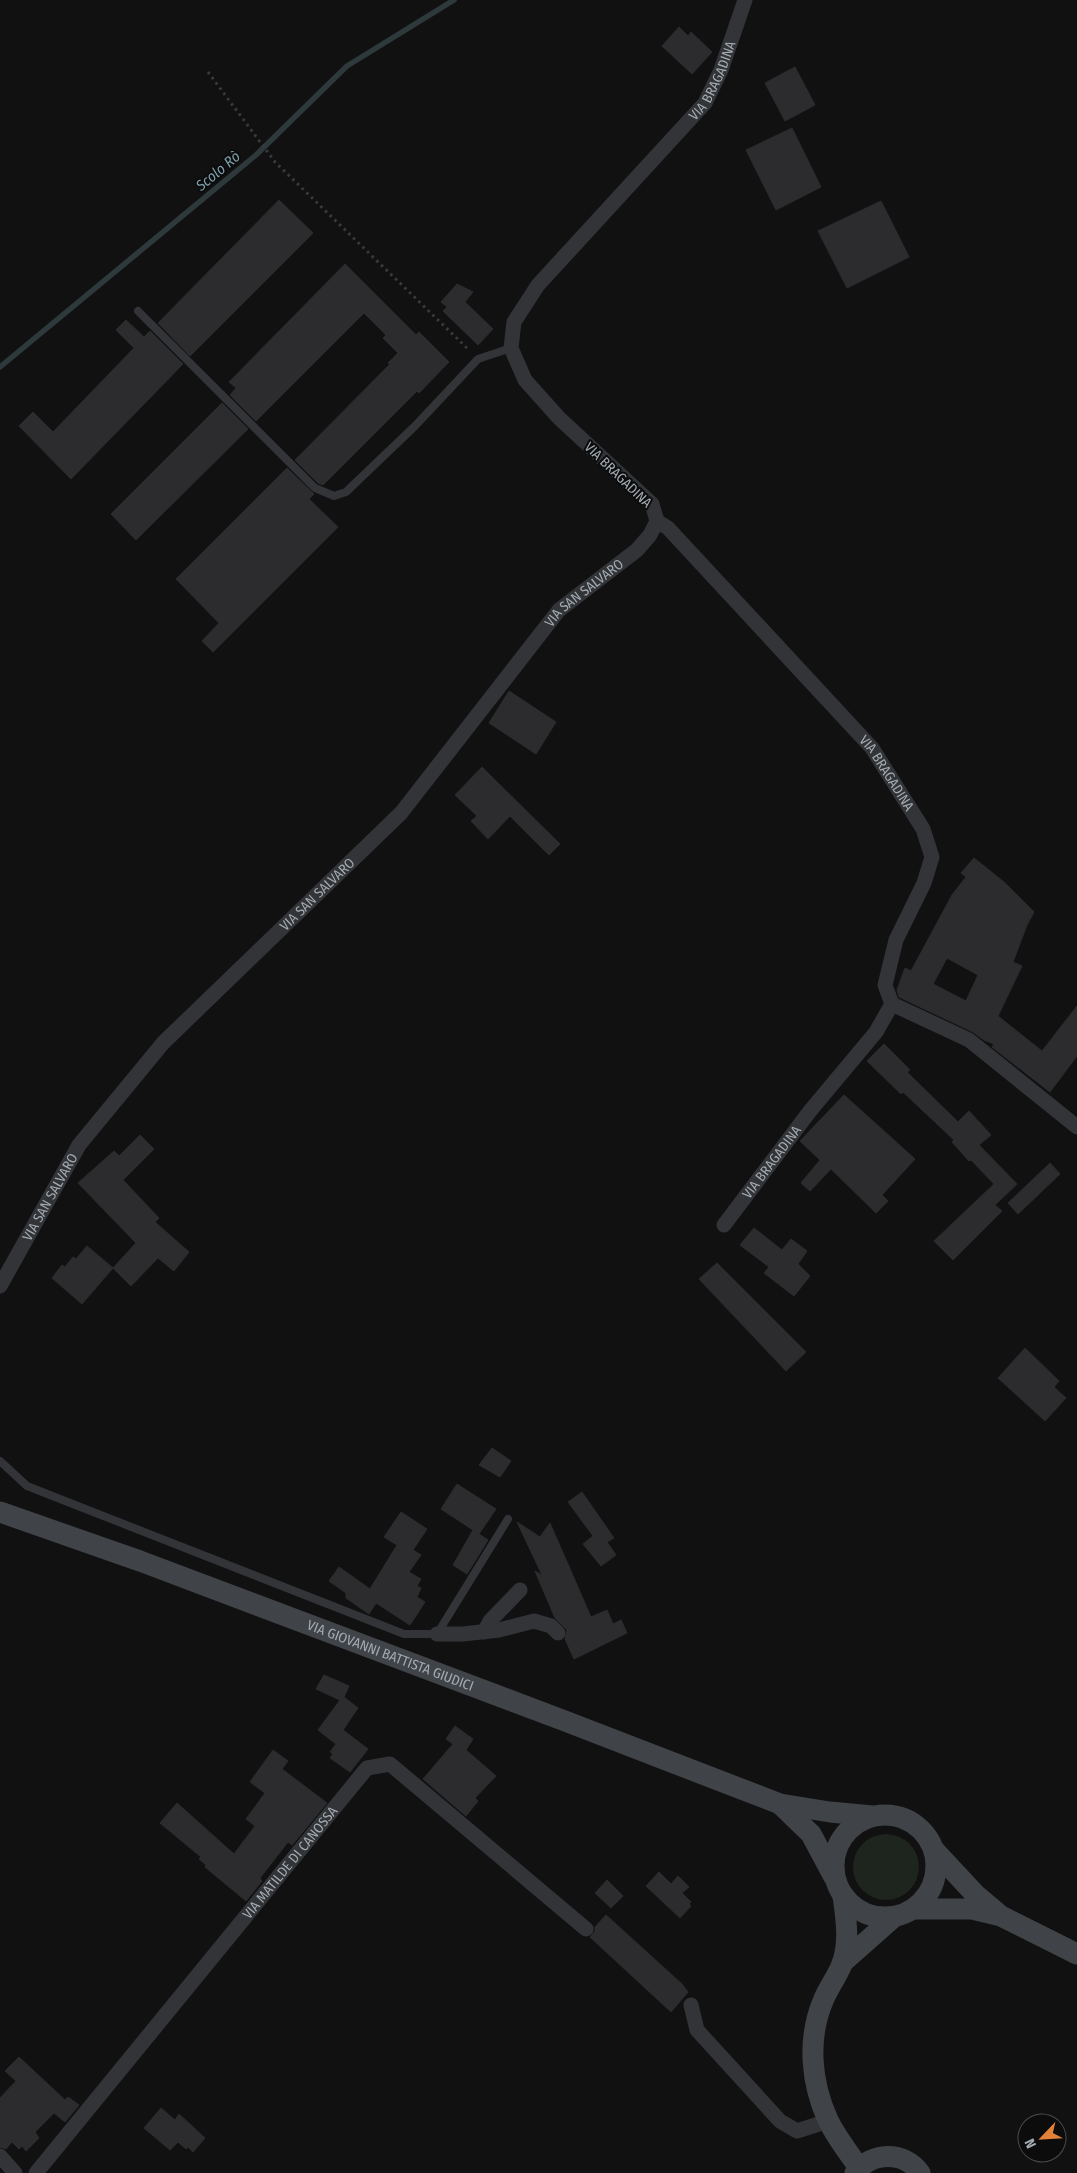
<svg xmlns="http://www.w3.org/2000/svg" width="1077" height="2173" viewBox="0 0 1077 2173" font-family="'Fira Sans Condensed',sans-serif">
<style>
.green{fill:#1e241e}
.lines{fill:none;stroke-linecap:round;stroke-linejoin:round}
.stream{stroke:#2d393b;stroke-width:5.5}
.building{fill:#2c2c2e;stroke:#2b2c2e;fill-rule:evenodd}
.path{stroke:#383b3e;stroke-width:3;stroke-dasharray:2.5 4;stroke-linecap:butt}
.lane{stroke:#323437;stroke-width:8}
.street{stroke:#323437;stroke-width:15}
.secondary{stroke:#404347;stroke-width:21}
.labels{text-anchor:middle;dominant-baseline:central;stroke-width:4;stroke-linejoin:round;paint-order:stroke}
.street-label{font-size:14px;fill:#a3abb2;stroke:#0c0c0d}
.water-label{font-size:15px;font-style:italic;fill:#7ca0ab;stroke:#0c0c0d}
</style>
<rect width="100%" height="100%" fill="#111112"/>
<!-- green -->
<circle class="green" cx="886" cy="1867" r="33"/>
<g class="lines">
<!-- stream -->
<polyline class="stream" points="0,367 256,155 347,66 454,0"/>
</g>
<!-- building -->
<g class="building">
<polygon points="679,27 688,36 691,32 712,52 692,74 662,46"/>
<polygon points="795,67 815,105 785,121 765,83"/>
<polygon points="792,128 821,187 776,210 746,150"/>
<polygon points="279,200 313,233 190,356 158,323"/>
<polygon points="881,201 909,257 847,288 818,231"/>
<polygon points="345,264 416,335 419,332 449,362 419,393 417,391 323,485 318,483 295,460 390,364 388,363 398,353 383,338 386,335 364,313 256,421 230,395 236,388 229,382"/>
<polygon points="457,284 473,292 465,302 493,329 478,345 443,311 447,307 441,302"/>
<polygon points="126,320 144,337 150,331 183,364 71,479 19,426 33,412 53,432 134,348 116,330"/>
<polygon points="222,403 248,429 136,540 111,514"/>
<polygon points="287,468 314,494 309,499 338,527 213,652 202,641 219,623 176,579"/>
<polygon points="509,691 556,722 536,754 489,723"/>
<polygon points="482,767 560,844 549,855 510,816 488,839 471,821 477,816 455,795"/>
<path d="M974 858 1004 882 1034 912 1027 925 1013 962 1022 966 998 1016 1042 1051 1077 1006V1056L1050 1092 992 1047 994 1044 984 1040 973 1032 899 997 897 990 905 968 911 971 952 895 966 877 961 873ZM947 958 978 975 966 1001 933 984Z"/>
<polygon points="884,1044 910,1070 907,1072 958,1122 969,1111 991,1135 979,1145 1017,1184 995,1205 1002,1211 953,1260 934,1241 994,1184 971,1160 969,1161 952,1142 954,1140 903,1092 901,1094 867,1061"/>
<polygon points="844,1095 915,1159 882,1195 888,1201 876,1213 831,1169 810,1191 801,1183 820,1160 800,1141"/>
<polygon points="140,1135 154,1149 123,1180 159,1218 155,1222 189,1252 174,1271 158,1258 131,1286 113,1268 136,1243 78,1183 114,1151 119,1156"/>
<polygon points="1050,1163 1060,1174 1018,1214 1008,1203"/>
<polygon points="754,1228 782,1250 791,1239 807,1251 798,1264 810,1276 794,1296 764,1273 769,1267 740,1245"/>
<polygon points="87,1246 113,1268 82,1304 52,1278 62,1265 65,1267 73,1257 76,1259"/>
<polygon points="717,1263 806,1352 786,1371 699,1279"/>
<polygon points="1025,1348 1059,1381 1054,1387 1066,1398 1045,1421 998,1378"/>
<polygon points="492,1448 511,1461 500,1477 479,1465"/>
<polygon points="457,1484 496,1509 479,1534 441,1509"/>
<polygon points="582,1492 614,1538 607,1542 616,1555 601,1566 583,1544 593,1536 568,1502"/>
<polygon points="401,1512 427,1529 413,1550 421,1555 409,1572 421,1579 417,1586 421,1588 417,1597 425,1602 410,1625 376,1603 369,1614 346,1598 346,1593 329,1581 339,1567 370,1589 397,1545 384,1537"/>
<polygon points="517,1522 540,1537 550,1523 591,1617 607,1610 613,1624 621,1620 627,1633 574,1659 565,1639 567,1630 555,1618 535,1571 542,1575"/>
<polygon points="473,1530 488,1540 467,1574 453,1565"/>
<polygon points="324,1675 349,1686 344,1697 358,1708 343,1730 368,1749 350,1772 330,1758 333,1754 330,1752 336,1744 318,1730 340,1700 316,1689"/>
<polygon points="455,1726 473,1739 466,1750 496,1776 475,1798 478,1801 466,1816 423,1779 453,1744 446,1739"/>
<polygon points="273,1750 288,1761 282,1769 327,1803 292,1845 288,1842 260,1878 262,1881 246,1901 205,1867 206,1865 199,1859 201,1857 160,1823 177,1803 234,1854 255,1826 246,1819 265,1793 250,1782"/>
<polygon points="659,1872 671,1884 678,1876 689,1887 682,1893 691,1902 689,1904 691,1906 680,1918 646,1886"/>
<polygon points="607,1880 623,1896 611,1908 595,1893"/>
<polygon points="606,1915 682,1984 688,1992 671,2012 590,1937 595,1931 595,1927"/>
<polygon points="19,2057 65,2100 68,2097 79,2105 65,2122 54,2113 35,2132 39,2138 26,2151 22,2146 19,2149 12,2142 6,2149 0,2147 0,2098 16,2081 5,2071"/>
<polygon points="161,2108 175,2120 179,2114 205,2138 193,2152 188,2147 186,2149 178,2142 170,2150 144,2128"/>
</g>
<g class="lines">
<!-- path -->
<polyline class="path" points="208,72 275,162 469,350"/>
<!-- lane -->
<g class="lane">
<polyline points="138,311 315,488 334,496 346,492 415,426 478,359 511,348"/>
<polyline points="0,1461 27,1486 404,1634 437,1634 508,1519"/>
</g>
<!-- street -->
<g class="street">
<path id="s1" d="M657 521 668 528 872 748 923 829 932 857 924 883 896 940 885 985 892 1004 969 1040 1077 1127"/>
<path id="s2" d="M657 521 652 504 559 418 525 380 511 348 514 322 538 285 705 103 721 70 745 0"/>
<path id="s3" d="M724 1225 810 1111 876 1032 892 1004"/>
<path id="s4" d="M0 1286 79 1145 163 1043 401 813 559 610 637 550 650 535 657 521"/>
<polyline points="484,1632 490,1621 520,1590"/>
<polyline points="437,1634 463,1634 499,1630 534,1621 551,1626 558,1633"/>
<polyline points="691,2005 697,2030 780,2121 797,2131 828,2121"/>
<polyline points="0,2156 15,2173"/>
<path id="s5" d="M36 2173 367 1768 390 1764 586 1929"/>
</g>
<!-- secondary -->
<g class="secondary">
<path id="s6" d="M0 1512 140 1561 565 1721 780 1804 830 1812 872 1816"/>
<polyline points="780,1804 811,1834 834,1877"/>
<circle cx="885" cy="1866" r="51"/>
<polyline points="934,1850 975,1894 1001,1916 1077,1954"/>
<path d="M843 1896C846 1918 850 1942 842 1964 837 1977 828 1988 823 2001 807 2039 811 2083 828 2120 836 2137 849 2153 859 2168"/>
<polyline points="913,1909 972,1909 997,1915"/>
<polyline points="842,1963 894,1917"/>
<path d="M855 2173C871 2152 904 2150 920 2173"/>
</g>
</g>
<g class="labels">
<!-- street labels -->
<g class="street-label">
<text stroke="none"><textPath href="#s2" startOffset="571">VIA BRAGADINA</textPath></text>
<text transform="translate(618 475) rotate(44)">VIA BRAGADINA</text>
<text stroke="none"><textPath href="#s4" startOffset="912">VIA SAN SALVARO</textPath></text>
<text stroke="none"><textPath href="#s1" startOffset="342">VIA BRAGADINA</textPath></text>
<text stroke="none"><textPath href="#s4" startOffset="508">VIA SAN SALVARO</textPath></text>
<text stroke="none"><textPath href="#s3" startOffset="79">VIA BRAGADINA</textPath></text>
<text stroke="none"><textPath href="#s4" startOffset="102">VIA SAN SALVARO</textPath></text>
<text stroke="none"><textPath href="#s6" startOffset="416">VIA GIOVANNI BATTISTA GIUDICI</textPath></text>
<text stroke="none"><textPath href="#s5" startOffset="401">VIA MATILDE DI CANOSSA</textPath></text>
</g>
<!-- water labels -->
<g class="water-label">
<text transform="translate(218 171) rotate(-40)">Scolo Rò</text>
</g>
</g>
<!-- north arrow -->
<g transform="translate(1042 2138) rotate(245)"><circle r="24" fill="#0c0c0d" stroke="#484c4f"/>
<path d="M0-4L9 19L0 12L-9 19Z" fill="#e28239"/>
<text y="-8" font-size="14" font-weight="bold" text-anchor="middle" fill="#a3abb2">N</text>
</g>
</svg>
